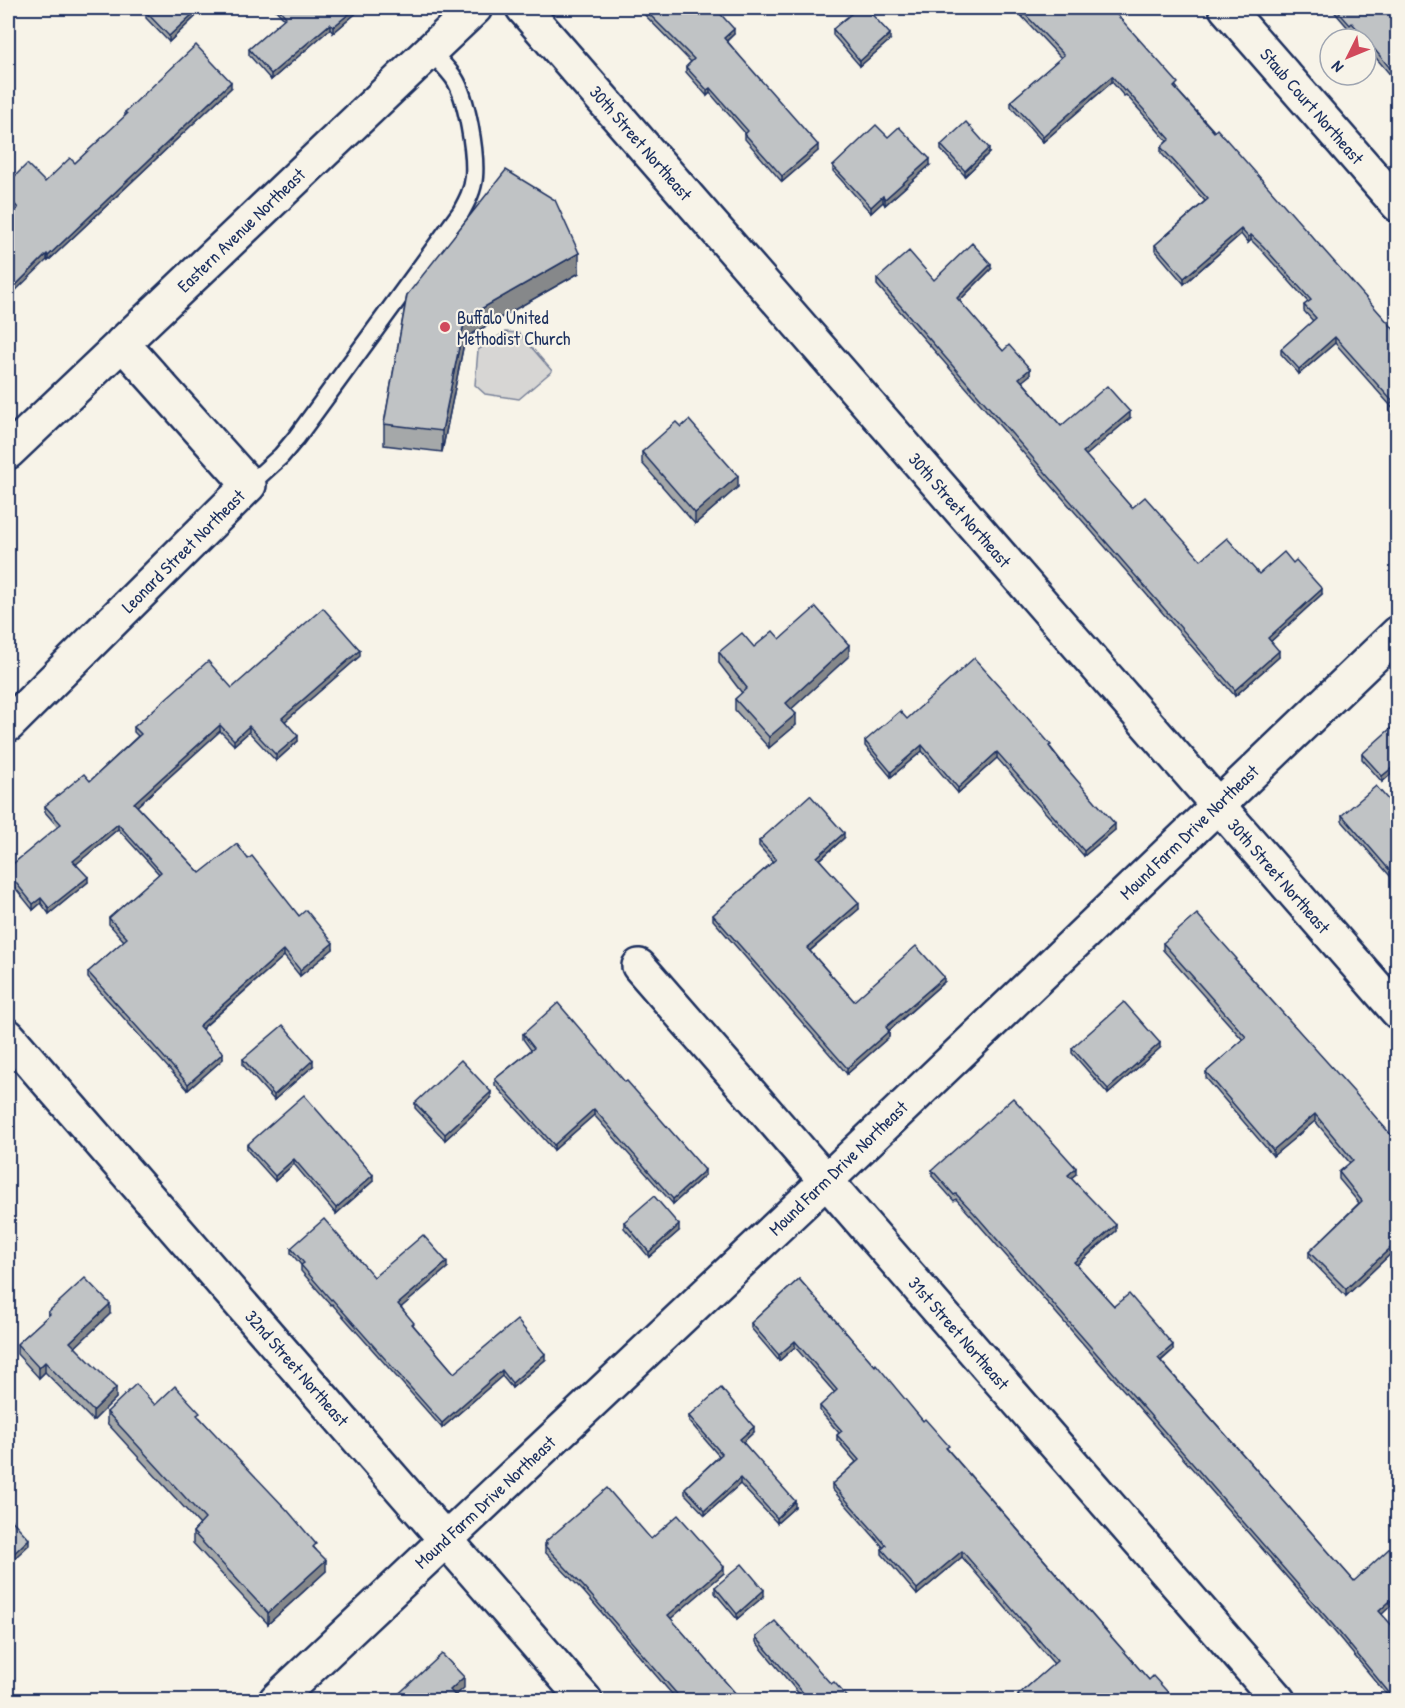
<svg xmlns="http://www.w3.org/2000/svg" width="1405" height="1708" viewBox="0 0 1405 1708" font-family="'Patrick Hand',sans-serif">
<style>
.green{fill:#d7d6d4;stroke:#798299;stroke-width:1.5}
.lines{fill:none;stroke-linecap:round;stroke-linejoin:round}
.lane-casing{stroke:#1b2f5e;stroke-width:21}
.street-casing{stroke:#1b2f5e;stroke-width:38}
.secondary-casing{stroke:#1b2f5e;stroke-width:38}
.lane{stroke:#f7f3e8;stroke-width:16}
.street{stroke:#f7f3e8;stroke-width:33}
.secondary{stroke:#f7f3e8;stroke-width:33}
.wall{fill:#a5a8a9;stroke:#1b2f5e;stroke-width:1.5}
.shaded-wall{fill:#86888a;stroke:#1b2f5e;stroke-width:1.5}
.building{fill:#c0c3c5;stroke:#1b2f5e;stroke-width:1.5}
.poi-dot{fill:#d1495b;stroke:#f7f3e8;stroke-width:2}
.labels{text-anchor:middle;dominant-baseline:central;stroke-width:4.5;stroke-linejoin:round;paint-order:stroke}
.street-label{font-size:18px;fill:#1b2f5e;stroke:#f7f3e8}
.poi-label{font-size:18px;fill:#1b2f5e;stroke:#f7f3e8;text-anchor:start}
</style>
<rect width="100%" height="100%" fill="#f7f3e8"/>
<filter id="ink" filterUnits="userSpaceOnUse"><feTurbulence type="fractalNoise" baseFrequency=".0167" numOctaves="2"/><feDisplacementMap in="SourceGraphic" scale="12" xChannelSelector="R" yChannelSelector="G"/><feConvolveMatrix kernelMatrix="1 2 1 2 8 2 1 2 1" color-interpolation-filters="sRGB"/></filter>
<g filter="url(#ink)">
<!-- green -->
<polygon class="green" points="505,332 519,333 552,371 519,399 485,394 475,385 478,350"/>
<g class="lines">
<defs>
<path id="lane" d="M249 485 281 456 296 438 461 212C467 201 473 190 474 177 476 153 467 98 454 78 447 68 437 59 430 50"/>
<g id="street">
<polyline points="523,8 1398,1012"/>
<polyline points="1226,8 1398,205"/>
<polyline points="8,725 249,485 122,343"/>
<polyline points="639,966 1278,1700"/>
<polyline points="276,1700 827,1180 1398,633"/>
</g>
<g id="secondary">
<polyline points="8,452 475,8"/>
<polyline points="8,1036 585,1700"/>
</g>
</defs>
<!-- lane casing -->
<use href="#lane" class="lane-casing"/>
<!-- street casing -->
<use href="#street" class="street-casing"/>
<!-- secondary casing -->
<use href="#secondary" class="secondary-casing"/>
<!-- lane -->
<use href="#lane" class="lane"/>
<!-- street -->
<use href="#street" class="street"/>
<!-- secondary -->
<use href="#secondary" class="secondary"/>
</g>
<!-- wall -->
<g class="wall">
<polygon points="274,8 361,8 361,9 333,33 330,29 271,80 249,55 249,49 284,19"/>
<polygon points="638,8 715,8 734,34 727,41 818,151 782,182 745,139 745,133 710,93 707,96 686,72 686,67 691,62"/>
<polygon points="1014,8 1111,8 1178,89 1177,90 1398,334 1398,419 1390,411 1390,405 1335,343 1299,374 1281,354 1281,349 1313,321 1304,311 1304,305 1308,302 1263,252 1251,240 1248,243 1241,234 1184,284 1155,250 1155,245 1205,201 1161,153 1161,147 1167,141 1126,95 1124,96 1112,82 1043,142 1011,107 1011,101 1061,58"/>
<polygon points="1331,8 1398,8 1398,84 1366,46 1366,39 1360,39 1352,29 1350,30"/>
<polygon points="146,12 195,17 169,42 146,18"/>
<polygon points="833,29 890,40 860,66 833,35"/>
<polygon points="231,88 48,261 47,260 15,211 8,203 8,183 45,182 75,163 125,117 125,112"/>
<polygon points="941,145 989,153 965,176 941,150"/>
<polygon points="930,165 885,205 883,202 871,213 833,171 833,166"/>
<polygon points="991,269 959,301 1003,351 1030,375 1022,381 1061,426 1130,418 1085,456 1132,508 1201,560 1259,574 1322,594 1271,641 1279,657 1235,696 877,285 877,279 934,280"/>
<polygon points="579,273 465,338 442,452 384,445 384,424 407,295"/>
<polygon points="681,427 738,487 695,524 642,463 642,452"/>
<polygon points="780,639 849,656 791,709 796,725 769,748 735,710 735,699 742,693 719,663 719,652 754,647"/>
<polygon points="360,656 285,721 298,741 276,761 249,732 234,745 220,731 137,806 200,873 248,859 299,916 333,949 300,976 284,956 202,1029 223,1059 188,1090 88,978 88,972 124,941 109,924 109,918 159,874 118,829 76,864 88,882 49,914 41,903 33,910 8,879 8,868 58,827 45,812 45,806 90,781 138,736 134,732 134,727 232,688"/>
<polygon points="907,719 1051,748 1115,830 1084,856 997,758 958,793 922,751 891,777 865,746 865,741"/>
<polygon points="1398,735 1398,768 1382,782 1362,759 1362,754"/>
<polygon points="1398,811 1398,885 1342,821 1342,815"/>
<polygon points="844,838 820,860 859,909 810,951 854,1001 944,982 889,1031 889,1037 847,1074 713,920 713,915 773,862 759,846 759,841"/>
<polygon points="1163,943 1237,962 1398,1143 1398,1247 1346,1296 1309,1258 1309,1252 1359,1203 1339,1179 1339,1172 1350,1163 1315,1121 1273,1156 1206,1078 1206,1072 1243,1040 1163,950"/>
<polygon points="523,1034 705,1175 673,1204 594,1115 554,1150 495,1085 495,1079 531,1050 523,1039"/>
<polygon points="1072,1048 1160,1048 1108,1094 1072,1053"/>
<polygon points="243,1059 313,1066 274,1100 243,1065"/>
<polygon points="491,1098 445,1140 415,1108 415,1103"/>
<polygon points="247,1145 373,1181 336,1214 294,1164 275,1181 247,1150"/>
<polygon points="932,1170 1076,1174 1071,1178 1116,1231 1077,1265 1114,1306 1173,1350 1161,1361 1354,1581 1398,1551 1398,1599 1381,1614 1398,1701 1392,1701 1334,1631 974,1219 956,1199 954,1201 932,1176"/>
<polygon points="624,1222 679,1231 649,1257 624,1228"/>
<polygon points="291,1248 374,1277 447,1268 401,1307 414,1326 454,1373 545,1360 512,1388 502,1376 442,1428 332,1304 331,1305 301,1271 301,1265 291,1253"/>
<polygon points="799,1279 1149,1680 1175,1701 1018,1701 1018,1695 1054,1664 962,1557 917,1595 882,1554 882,1549 884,1548 832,1489 832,1484 856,1462 837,1440 837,1435 839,1433 820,1411 820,1406 835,1393 795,1347 779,1361 751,1328 751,1323"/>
<polygon points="48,1312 110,1314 75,1347 116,1398 93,1421 45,1372 39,1378 17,1354 17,1344 48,1316"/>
<polygon points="155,1405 200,1418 316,1550 326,1571 268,1624 193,1543 193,1532 200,1525 107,1423 107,1412"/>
<polygon points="689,1416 754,1432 743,1442 795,1507 777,1523 740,1484 705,1515 685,1494 685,1488 719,1456 689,1421"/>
<polygon points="651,1539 724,1573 670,1618 742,1701 678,1701 584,1592 545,1552 545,1542"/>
<polygon points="715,1587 764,1596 737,1619 715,1593"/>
<polygon points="756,1637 831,1684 851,1701 805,1701 756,1642"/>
</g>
<!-- shaded-wall -->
<g class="shaded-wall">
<polygon points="356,8 361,8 361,9 333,33 333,27"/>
<polygon points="195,12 195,17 169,42 169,36"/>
<polygon points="330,24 330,29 271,80 271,74"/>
<polygon points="734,29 734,34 724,43 724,38"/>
<polygon points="890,34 890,40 860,66 860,61"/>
<polygon points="1112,76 1112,82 1043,142 1043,137"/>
<polygon points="231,82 231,88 48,261 48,256"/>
<polygon points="710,88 710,93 707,96 707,90"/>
<polygon points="818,145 818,151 782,182 782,176"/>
<polygon points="989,148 989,153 965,176 965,171"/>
<polygon points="930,159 930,165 885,205 885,199"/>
<polygon points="883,196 883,202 871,213 871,207"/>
<polygon points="1241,229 1241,234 1184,284 1184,278"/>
<polygon points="1251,235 1251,240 1248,243 1248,237"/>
<polygon points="579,253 579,273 465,338 442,452 442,431 465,318"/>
<polygon points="47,254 47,260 8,298 8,293"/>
<polygon points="991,264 991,269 957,303 957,298"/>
<polygon points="1335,337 1335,343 1299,374 1299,369"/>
<polygon points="1030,369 1030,375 1019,384 1019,378"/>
<polygon points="1130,412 1130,418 1083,458 1083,452"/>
<polygon points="738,476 738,487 695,524 695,513"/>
<polygon points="1322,589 1322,594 1268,644 1268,638"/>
<polygon points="849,645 849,656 786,714 786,703"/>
<polygon points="360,650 360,656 282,724 282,718"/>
<polygon points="1279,651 1279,657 1235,696 1235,690"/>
<polygon points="796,714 796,725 769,748 769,737"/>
<polygon points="220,725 220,731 134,809 134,803"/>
<polygon points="249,726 249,732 234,745 234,740"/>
<polygon points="298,736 298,741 276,761 276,755"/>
<polygon points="922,745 922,751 891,777 891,772"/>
<polygon points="997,752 997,758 958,793 958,788"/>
<polygon points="1398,763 1398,768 1382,782 1382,776"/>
<polygon points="118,824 118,829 73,867 73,861"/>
<polygon points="1115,824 1115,830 1084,856 1084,851"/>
<polygon points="844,833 844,838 817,862 817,857"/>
<polygon points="88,877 88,882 49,914 49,908"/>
<polygon points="41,898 41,903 33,910 33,904"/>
<polygon points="859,903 859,909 807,953 807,948"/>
<polygon points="333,943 333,949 300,976 300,970"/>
<polygon points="284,950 284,956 199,1031 199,1026"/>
<polygon points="944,977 944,982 886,1033 886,1027"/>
<polygon points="889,1031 889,1037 847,1074 847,1068"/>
<polygon points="1160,1043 1160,1048 1108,1094 1108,1089"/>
<polygon points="223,1053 223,1059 188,1090 188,1084"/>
<polygon points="313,1060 313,1066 274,1100 274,1095"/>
<polygon points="491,1092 491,1098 445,1140 445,1134"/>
<polygon points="594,1109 594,1115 554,1150 554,1145"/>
<polygon points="1315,1114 1315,1121 1273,1156 1273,1150"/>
<polygon points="294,1159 294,1164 275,1181 275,1176"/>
<polygon points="1076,1168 1076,1174 1068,1180 1068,1175"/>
<polygon points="705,1170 705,1175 673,1204 673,1199"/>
<polygon points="373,1175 373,1181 336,1214 336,1208"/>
<polygon points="679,1225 679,1231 649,1257 649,1252"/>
<polygon points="1116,1225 1116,1231 1074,1267 1074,1262"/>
<polygon points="1398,1241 1398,1247 1346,1296 1346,1289"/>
<polygon points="447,1262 447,1268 398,1310 398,1304"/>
<polygon points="110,1304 110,1314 70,1352 70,1342"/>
<polygon points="795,1341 795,1347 779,1361 779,1355"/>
<polygon points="1173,1345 1173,1350 1158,1363 1158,1358"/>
<polygon points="545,1354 545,1360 512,1388 512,1383"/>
<polygon points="45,1362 45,1372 39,1378 39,1368"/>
<polygon points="502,1370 502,1376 442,1428 442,1423"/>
<polygon points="116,1388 116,1398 93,1421 93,1411"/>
<polygon points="754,1427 754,1432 740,1445 740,1439"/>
<polygon points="740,1478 740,1484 705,1515 705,1510"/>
<polygon points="795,1501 795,1507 777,1523 777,1518"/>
<polygon points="29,1539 29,1545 8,1564 8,1559"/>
<polygon points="962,1551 962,1557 917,1595 917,1589"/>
<polygon points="326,1560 326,1571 268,1624 268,1613"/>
<polygon points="724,1567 724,1573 668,1621 668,1615"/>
<polygon points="764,1590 764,1596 737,1619 737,1614"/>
<polygon points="1398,1594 1398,1599 1379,1617 1379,1611"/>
<polygon points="13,1607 13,1613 8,1617 8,1612"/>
<polygon points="464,1677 464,1688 450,1700 450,1690"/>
</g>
<!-- building -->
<g class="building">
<polygon points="151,8 191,8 195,12 169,36 146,12"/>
<polygon points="278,8 356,8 333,27 330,24 271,74 249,49 286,17"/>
<polygon points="643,8 715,8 734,29 724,38 818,145 782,176 745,134 748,131 710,88 707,90 686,67 694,59"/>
<polygon points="858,8 866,8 890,34 860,61 833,29"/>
<polygon points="1019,8 1111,8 1178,83 1174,87 1214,132 1217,129 1398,334 1398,414 1390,405 1393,402 1335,337 1299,369 1281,349 1316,318 1304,305 1311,300 1263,246 1251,235 1248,237 1241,229 1184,278 1155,245 1208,199 1161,147 1170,139 1126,90 1124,91 1112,76 1043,137 1011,101 1064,55"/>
<polygon points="1335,8 1398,8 1398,78 1366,39 1352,23 1350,25"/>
<polygon points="196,45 231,82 48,256 47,254 8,293 8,218 18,208 8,197 8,183 27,164 45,182 70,158 75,163 127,114 125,112"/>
<polygon points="966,122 989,148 965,171 941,145"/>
<polygon points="876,125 888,137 899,127 930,159 885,199 883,196 871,207 833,166"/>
<polygon points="506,170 555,200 579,253 465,318 442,431 384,424 407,295"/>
<polygon points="972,243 991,264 957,298 1003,351 1009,345 1030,369 1019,378 1061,426 1107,386 1130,412 1083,452 1132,508 1145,497 1201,560 1227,538 1259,574 1284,552 1293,563 1296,560 1322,589 1268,638 1279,651 1235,690 877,279 909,251 934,280"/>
<polygon points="689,420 738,476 695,513 642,452 676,422 681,427"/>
<polygon points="816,607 849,645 786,703 796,714 769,737 735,699 747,688 719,652 742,633 754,647 773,631 780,639"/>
<polygon points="323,608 360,650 282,718 298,736 276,755 249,726 234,740 220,725 134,803 200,873 237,844 248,859 252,856 299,916 306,910 333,943 300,970 284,950 199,1026 223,1053 188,1084 88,972 127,938 109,918 161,872 118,824 73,861 88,877 49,908 41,898 33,904 8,873 8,868 61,824 45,806 84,774 90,781 141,734 134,727 208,661 232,688"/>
<polygon points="974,658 1011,699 1051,745 1049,746 1061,762 1115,824 1084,851 997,752 958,788 922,745 891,772 865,741 900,711 907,719"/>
<polygon points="1391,728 1398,735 1398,763 1382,776 1362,754"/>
<polygon points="1376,786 1398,811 1398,880 1342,815"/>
<polygon points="810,795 844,833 817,857 859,903 807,948 854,1001 916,946 944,977 886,1027 889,1031 847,1068 713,915 776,859 759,841"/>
<polygon points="1197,914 1237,959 1235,960 1354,1092 1398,1143 1398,1241 1346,1289 1309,1252 1362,1201 1339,1172 1353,1160 1315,1114 1273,1150 1206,1072 1246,1037 1163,943"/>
<polygon points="1124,1002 1160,1043 1108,1089 1072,1048"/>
<polygon points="558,1003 625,1082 627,1081 705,1170 673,1199 594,1109 554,1145 495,1079 534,1048 523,1034"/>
<polygon points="283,1025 313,1060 274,1095 243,1059"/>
<polygon points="461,1060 491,1092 445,1134 415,1103"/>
<polygon points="304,1095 373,1175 336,1208 294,1159 275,1176 247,1145"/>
<polygon points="1013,1098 1076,1168 1068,1175 1116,1225 1074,1262 1114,1306 1129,1294 1173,1345 1158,1358 1354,1581 1392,1546 1398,1551 1398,1594 1379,1611 1398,1632 1398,1701 1396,1701 1334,1626 974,1213 956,1194 954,1195 932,1170"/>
<polygon points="654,1196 679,1225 649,1252 624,1222"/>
<polygon points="324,1219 374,1277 423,1235 447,1262 398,1304 414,1323 412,1324 454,1373 517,1320 545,1354 512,1383 502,1370 442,1423 332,1299 331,1300 301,1265 304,1263 291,1248"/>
<polygon points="85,1278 110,1304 70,1342 116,1388 93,1411 45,1362 39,1368 17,1344 50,1314 48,1312"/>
<polygon points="799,1279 875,1366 876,1364 923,1421 925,1419 949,1446 946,1448 1149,1680 1153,1676 1175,1700 1023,1701 1018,1695 1057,1661 962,1551 917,1589 882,1549 886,1545 832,1484 859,1460 837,1435 842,1431 820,1406 837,1390 795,1341 779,1355 751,1323"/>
<polygon points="136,1384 155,1405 175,1386 200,1413 197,1415 288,1511 316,1544 313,1547 326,1560 268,1613 193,1532 205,1519 107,1412"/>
<polygon points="721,1388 754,1427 740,1439 795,1501 777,1518 740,1478 705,1510 685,1488 722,1454 689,1416"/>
<polygon points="607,1488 651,1539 678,1515 724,1567 668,1615 742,1701 683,1701 584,1587 545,1546 547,1544 545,1542"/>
<polygon points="8,1516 29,1539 8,1559"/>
<polygon points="742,1564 764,1590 737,1614 715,1587"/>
<polygon points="8,1601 13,1607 8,1612"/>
<polygon points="775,1621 831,1684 834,1682 851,1701 810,1701 756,1637"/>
<polygon points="442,1654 464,1677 450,1690 460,1701 392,1700"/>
</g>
</g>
<!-- markers -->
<circle class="poi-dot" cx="445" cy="327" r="6"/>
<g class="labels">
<!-- street labels -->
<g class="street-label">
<text transform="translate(1312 106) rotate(49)">Staub Court Northeast</text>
<text transform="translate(641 143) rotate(49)">30th Street Northeast</text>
<text transform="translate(241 230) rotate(-44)">Eastern Avenue Northeast</text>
<text transform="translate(960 510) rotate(49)">30th Street Northeast</text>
<text transform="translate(183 551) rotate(-45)">Leonard Street Northeast</text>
<text transform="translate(1189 832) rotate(-44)">Mound Farm Drive Northeast</text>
<text transform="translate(1279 876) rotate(49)">30th Street Northeast</text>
<text transform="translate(838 1168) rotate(-44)">Mound Farm Drive Northeast</text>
<text transform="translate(959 1333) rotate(49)">31st Street Northeast</text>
<text transform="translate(297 1368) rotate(49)">32nd Street Northeast</text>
<text transform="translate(485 1502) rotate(-43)">Mound Farm Drive Northeast</text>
</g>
<!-- poi labels -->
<g class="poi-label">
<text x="457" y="317">Buffalo United<tspan x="457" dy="21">Methodist Church</tspan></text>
</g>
</g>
<!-- margin -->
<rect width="1405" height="1708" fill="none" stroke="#f7f3e8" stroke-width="30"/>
<rect x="15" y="15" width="1375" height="1678" fill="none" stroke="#1b2f5e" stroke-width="2" filter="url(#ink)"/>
<!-- north arrow -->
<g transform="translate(1348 57) rotate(227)"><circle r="28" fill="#f7f3e8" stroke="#9fa5b1" stroke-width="1.5"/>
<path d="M0-4.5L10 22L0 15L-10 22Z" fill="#d1495b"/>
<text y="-9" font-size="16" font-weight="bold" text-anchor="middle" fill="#1b2f5e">N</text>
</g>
</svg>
